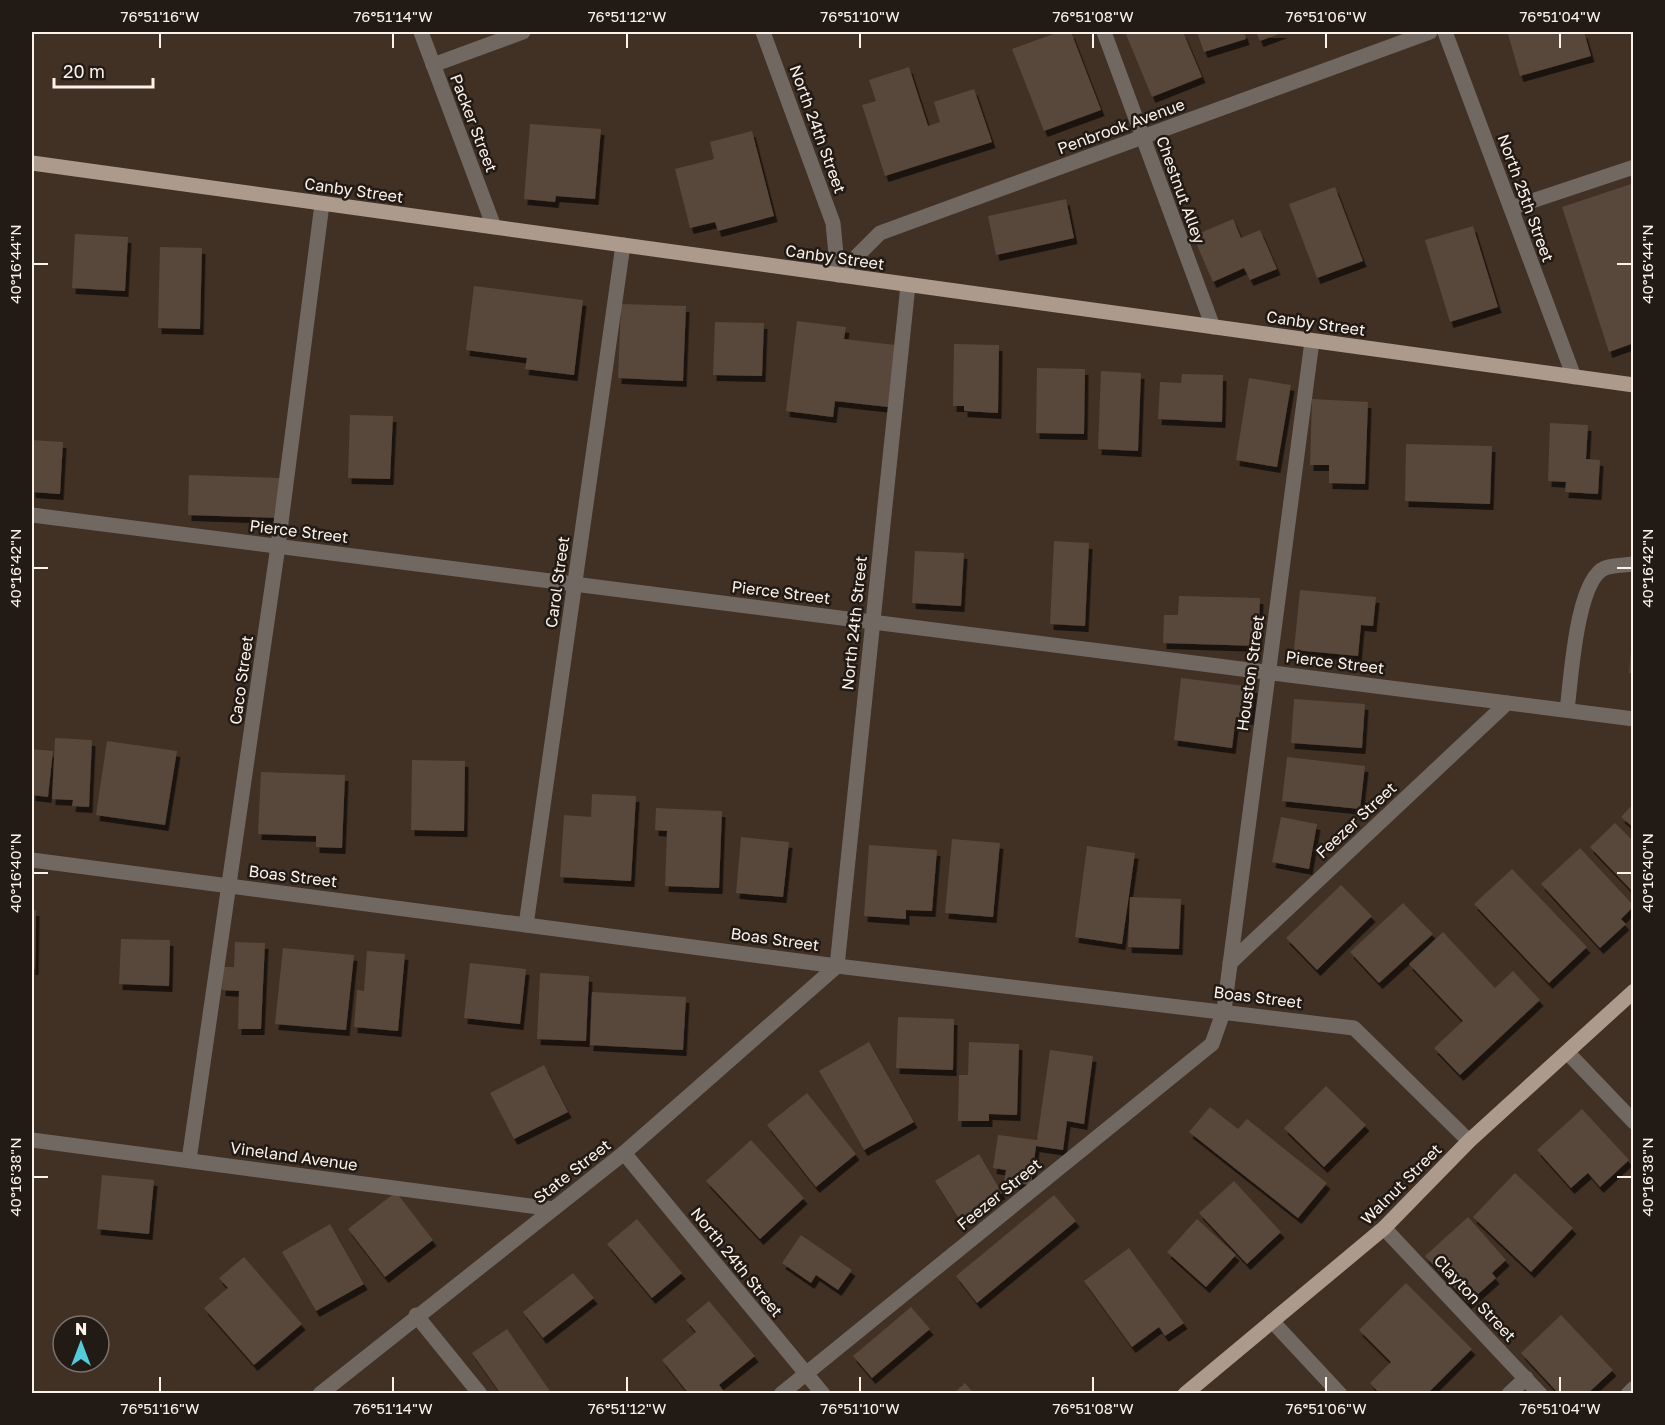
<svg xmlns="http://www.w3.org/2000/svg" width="1665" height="1425" viewBox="0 0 1665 1425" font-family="'Golos Text',sans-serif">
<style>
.building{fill:#59473a;filter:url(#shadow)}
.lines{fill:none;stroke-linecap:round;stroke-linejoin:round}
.minor{stroke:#716862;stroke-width:15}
.major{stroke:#ac9a8d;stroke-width:15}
.ticks{fill:none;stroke:#fdf2ea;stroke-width:2}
.labels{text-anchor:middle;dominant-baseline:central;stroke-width:5;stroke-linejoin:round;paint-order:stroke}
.street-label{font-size:16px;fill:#fdf2ea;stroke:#221a15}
.neatline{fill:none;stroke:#fdf2ea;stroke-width:2}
.ticks-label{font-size:15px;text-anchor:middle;fill:#fdf2ea}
</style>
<defs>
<filter id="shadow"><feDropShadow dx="3.5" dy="6" stdDeviation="0" flood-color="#0009"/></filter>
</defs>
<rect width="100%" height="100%" fill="#413024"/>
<!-- building -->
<g class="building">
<polygon points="1059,32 1071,32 1101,110 1044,131 1012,49"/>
<polygon points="1125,32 1183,32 1202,77 1152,97"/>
<polygon points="1197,32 1244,32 1246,39 1204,52"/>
<polygon points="1256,32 1284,32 1260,41"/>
<polygon points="1518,32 1584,32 1591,56 1520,76 1508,34"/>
<polygon points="909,67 928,126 940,122 934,102 974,89 992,142 885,176 862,105 876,101 869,80"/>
<polygon points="530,124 601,129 595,199 556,196 555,202 524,199"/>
<polygon points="752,131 774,216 718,231 715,222 690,228 675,169 714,159 710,142"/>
<polygon points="1634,183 1634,343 1609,352 1562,207"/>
<polygon points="1335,187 1363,261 1317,278 1289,204"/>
<polygon points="1066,199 1074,238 996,255 988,216"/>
<polygon points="1233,219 1241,238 1260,230 1277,269 1250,280 1244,268 1213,282 1193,236"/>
<polygon points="1473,226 1498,307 1450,322 1425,240"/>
<polygon points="75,234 128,237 125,291 72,288"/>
<polygon points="160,247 202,248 200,329 158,328"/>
<polygon points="474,286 583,300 574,375 525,369 527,358 466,350"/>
<polygon points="621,304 686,306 683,381 618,378"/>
<polygon points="797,321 846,327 844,339 895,345 888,407 835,401 833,417 786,411"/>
<polygon points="715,322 764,323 762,376 713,375"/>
<polygon points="954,344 999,345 998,413 964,411 964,406 953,406"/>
<polygon points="1037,368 1085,369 1084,434 1036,433"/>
<polygon points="1101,371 1141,373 1138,451 1098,449"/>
<polygon points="1182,374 1223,375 1222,422 1158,419 1160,382 1181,383"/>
<polygon points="1249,378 1291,385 1277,467 1236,460"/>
<polygon points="1312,399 1368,402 1365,484 1329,483 1329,465 1310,465"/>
<polygon points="350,415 393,416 390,479 348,478"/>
<polygon points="1550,423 1588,425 1586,459 1600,460 1598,494 1565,492 1566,482 1548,481"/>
<polygon points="32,440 63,442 60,494 32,492"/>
<polygon points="1406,444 1492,446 1490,504 1405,501"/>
<polygon points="189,475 281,478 280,518 188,515"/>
<polygon points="1054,541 1089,543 1085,626 1050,624"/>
<polygon points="915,551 964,553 961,606 912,603"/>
<polygon points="1300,590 1376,597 1373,626 1361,625 1358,656 1294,650"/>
<polygon points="1179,596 1260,598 1258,646 1163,643 1164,615 1178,615"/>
<polygon points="1632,640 1634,640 1634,673 1629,673"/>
<polygon points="1181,678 1254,687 1250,719 1236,717 1232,748 1174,740"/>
<polygon points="1294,699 1365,704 1362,748 1291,743"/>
<polygon points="55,738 92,740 89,807 72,806 73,800 52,799"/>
<polygon points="107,741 177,751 165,825 96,815"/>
<polygon points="32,749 53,751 48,797 32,795"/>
<polygon points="1287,757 1365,766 1360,809 1282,801"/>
<polygon points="412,760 465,761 464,831 411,830"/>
<polygon points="261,772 345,775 342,848 316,847 316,836 258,834"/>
<polygon points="592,794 636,796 631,881 560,877 564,815 591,817"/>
<polygon points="1634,803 1634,828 1621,817"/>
<polygon points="656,808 722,811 719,888 665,886 667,831 655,830"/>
<polygon points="1281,817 1317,824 1309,869 1272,862"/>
<polygon points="1615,823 1634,842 1634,893 1590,847"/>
<polygon points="741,837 789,842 783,897 736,893"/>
<polygon points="952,839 1000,843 993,917 945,913"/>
<polygon points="869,845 937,850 932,911 906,910 906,919 864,916"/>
<polygon points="1087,846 1135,853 1122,944 1075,937"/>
<polygon points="1580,848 1634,906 1621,919 1626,924 1600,948 1541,884"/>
<polygon points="1512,869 1587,947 1549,983 1474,904"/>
<polygon points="1341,885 1372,916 1317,970 1286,938"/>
<polygon points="1130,897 1181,899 1179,949 1128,947"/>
<polygon points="1403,903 1433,934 1379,983 1350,952"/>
<polygon points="32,910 36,910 35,969 32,969"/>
<polygon points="1443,932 1495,988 1513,971 1540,1000 1460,1075 1434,1048 1463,1021 1409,964"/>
<polygon points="121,939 170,940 169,986 119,984"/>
<polygon points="235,942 265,943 261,1029 238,1029 239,991 222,990 223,967 234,967"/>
<polygon points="283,948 354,955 346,1030 275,1024"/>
<polygon points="367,951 405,954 398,1031 354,1027 357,990 364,991"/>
<polygon points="470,963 526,969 520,1024 464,1018"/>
<polygon points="540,973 589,976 586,1041 537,1039"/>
<polygon points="592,992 686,997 683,1050 590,1045"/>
<polygon points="898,1017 954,1019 953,1070 896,1068"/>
<polygon points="869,1042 914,1122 864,1150 819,1071"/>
<polygon points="969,1042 1019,1044 1017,1115 989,1114 989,1121 958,1121 959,1075 968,1075"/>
<polygon points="1050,1050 1093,1056 1084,1124 1067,1121 1063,1150 1036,1146 1031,1185 1004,1182 1006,1170 993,1168 998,1135 1037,1140"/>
<polygon points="544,1065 568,1112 514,1139 490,1093"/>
<polygon points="1326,1086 1366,1125 1324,1167 1284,1128"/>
<polygon points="807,1093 856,1154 816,1187 767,1125"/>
<polygon points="1210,1107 1238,1129 1247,1119 1327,1183 1298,1218 1189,1132"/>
<polygon points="1582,1109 1629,1160 1600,1187 1588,1173 1571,1188 1537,1150"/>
<polygon points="751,1140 804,1198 760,1239 706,1181"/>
<polygon points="979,1154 1002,1193 959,1219 935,1181"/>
<polygon points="1515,1173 1573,1228 1531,1272 1473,1217"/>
<polygon points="102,1175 154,1180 149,1234 97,1229"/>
<polygon points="1234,1181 1281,1232 1247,1264 1199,1213"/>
<polygon points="396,1192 433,1240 385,1277 348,1229"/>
<polygon points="1054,1195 1076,1221 977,1303 956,1276"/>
<polygon points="1468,1217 1506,1260 1492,1273 1496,1278 1468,1303 1425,1256"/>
<polygon points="637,1219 682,1273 652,1298 607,1244"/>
<polygon points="1197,1219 1236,1255 1206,1287 1167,1252"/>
<polygon points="330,1224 364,1284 316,1311 282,1252"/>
<polygon points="801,1235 852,1270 838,1290 816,1275 811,1283 782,1263"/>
<polygon points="1129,1248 1184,1323 1165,1336 1159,1327 1132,1347 1084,1281"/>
<polygon points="244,1257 302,1324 254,1365 204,1308 228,1288 219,1278"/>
<polygon points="573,1273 594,1298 543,1338 523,1312"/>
<polygon points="1406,1283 1472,1349 1427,1394 1380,1394 1370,1383 1391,1362 1359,1330"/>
<polygon points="709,1301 755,1356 719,1385 726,1394 689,1394 662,1360 696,1332 686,1320"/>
<polygon points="911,1307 930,1329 872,1378 853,1356"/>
<polygon points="1561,1315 1613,1370 1587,1394 1559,1394 1521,1353"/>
<polygon points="507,1329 552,1394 501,1394 472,1353"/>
<polygon points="965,1383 974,1394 953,1394"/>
</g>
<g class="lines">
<!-- minor -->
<g class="minor">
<polyline points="421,32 494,227"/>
<polyline points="763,32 833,223 838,275"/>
<polyline points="1104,32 1213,327"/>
<polyline points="1445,32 1574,377"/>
<polyline points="433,65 523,32"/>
<polyline points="1511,208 1634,167"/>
<polyline points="838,275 880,233 1430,32"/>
<polyline points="32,515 1634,719"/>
<path d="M1567 710C1571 681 1576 580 1605 568 1613 565 1625 565 1634 564"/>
<polyline points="32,860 837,966 1354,1028 1469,1141"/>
<polyline points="526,925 623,245"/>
<polyline points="1230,963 1507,703"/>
<polyline points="1568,1053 1634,1122"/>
<polyline points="32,1140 553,1209"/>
<polyline points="624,1153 823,1394"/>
<polyline points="189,1160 278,546 322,204"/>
<polyline points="1384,1228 1540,1394"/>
<polyline points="416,1315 480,1394"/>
<polyline points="1272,1321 1340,1394"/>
<polyline points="320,1394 624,1153 837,966 908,285"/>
<polyline points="781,1394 1212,1044 1224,1010 1312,341"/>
<polyline points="1509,1394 1526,1378"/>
<polyline points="1628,1394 1634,1388"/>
</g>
<!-- major -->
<g class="major">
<polyline points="32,163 1634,385"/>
<polyline points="1185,1394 1384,1228 1469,1141 1634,991"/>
</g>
</g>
<!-- ticks -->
<path class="ticks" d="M160 33V48M393 33V48M627 33V48M860 33V48M1093 33V48M1326 33V48M1560 33V48M33 264H48M1617 264H1632M33 568H48M1617 568H1632M33 873H48M1617 873H1632M33 1177H48M1617 1177H1632M160 1377V1392M393 1377V1392M627 1377V1392M860 1377V1392M1093 1377V1392M1326 1377V1392M1560 1377V1392"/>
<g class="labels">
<!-- street labels -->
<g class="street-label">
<text transform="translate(474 123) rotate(69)">Packer Street</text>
<text transform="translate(1121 126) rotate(-20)">Penbrook Avenue</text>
<text transform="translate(818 129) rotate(70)">North 24th Street</text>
<text transform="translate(354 190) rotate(8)">Canby Street</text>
<text transform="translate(1181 190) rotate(70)">Chestnut Alley</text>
<text transform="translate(1526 198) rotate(70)">North 25th Street</text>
<text transform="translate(835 257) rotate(8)">Canby Street</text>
<text transform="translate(1316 323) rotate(8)">Canby Street</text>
<text transform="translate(299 531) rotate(7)">Pierce Street</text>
<text transform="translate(557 582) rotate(-82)">Carol Street</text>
<text transform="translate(781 592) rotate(7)">Pierce Street</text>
<text transform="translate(854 623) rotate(-84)">North 24th Street</text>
<text transform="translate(1335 662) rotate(7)">Pierce Street</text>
<text transform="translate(1250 673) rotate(-82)">Houston Street</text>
<text transform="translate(241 680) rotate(-82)">Caco Street</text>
<text transform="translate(1356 820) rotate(-43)">Feezer Street</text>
<text transform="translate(293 876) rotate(7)">Boas Street</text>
<text transform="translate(775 939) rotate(8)">Boas Street</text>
<text transform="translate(1258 997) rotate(7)">Boas Street</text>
<text transform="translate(294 1156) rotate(8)">Vineland Avenue</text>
<text transform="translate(572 1171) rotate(-38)">State Street</text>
<text transform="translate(1401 1184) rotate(-45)">Walnut Street</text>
<text transform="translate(999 1194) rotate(-39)">Feezer Street</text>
<text transform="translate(737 1262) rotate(51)">North 24th Street</text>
<text transform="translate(1475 1298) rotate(47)">Clayton Street</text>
</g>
</g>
<!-- border -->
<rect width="1665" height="1425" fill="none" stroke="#221a15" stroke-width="66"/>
<!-- north arrow -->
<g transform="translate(81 1344)"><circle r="28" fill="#221a15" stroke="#7a706a" stroke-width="1.5"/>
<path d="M0-4.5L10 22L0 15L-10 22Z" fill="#53cbdb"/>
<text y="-9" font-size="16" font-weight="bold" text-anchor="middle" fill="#fdf2ea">N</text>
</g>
<!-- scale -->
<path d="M54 78v9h99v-9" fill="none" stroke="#fdf2ea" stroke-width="3"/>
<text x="63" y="78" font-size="18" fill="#fdf2ea" stroke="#221a15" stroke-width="4.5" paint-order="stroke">20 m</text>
<rect x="33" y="33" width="1599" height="1359" class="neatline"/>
<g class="ticks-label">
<text x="160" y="22">76°51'16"W</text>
<text x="393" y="22">76°51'14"W</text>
<text x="627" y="22">76°51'12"W</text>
<text x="860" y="22">76°51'10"W</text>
<text x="1093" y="22">76°51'08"W</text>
<text x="1326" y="22">76°51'06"W</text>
<text x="1560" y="22">76°51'04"W</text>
<text transform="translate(16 264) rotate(-90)" y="5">40°16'44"N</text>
<text transform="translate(1648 264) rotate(-90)" y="5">40°16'44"N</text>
<text transform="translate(16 568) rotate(-90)" y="5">40°16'42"N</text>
<text transform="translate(1648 568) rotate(-90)" y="5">40°16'42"N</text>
<text transform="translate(16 873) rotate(-90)" y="5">40°16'40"N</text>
<text transform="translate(1648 873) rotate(-90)" y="5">40°16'40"N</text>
<text transform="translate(16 1177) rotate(-90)" y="5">40°16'38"N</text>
<text transform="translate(1648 1177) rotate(-90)" y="5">40°16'38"N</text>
<text x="160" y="1414">76°51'16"W</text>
<text x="393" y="1414">76°51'14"W</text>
<text x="627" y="1414">76°51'12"W</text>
<text x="860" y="1414">76°51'10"W</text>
<text x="1093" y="1414">76°51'08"W</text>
<text x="1326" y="1414">76°51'06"W</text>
<text x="1560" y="1414">76°51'04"W</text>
</g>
</svg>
